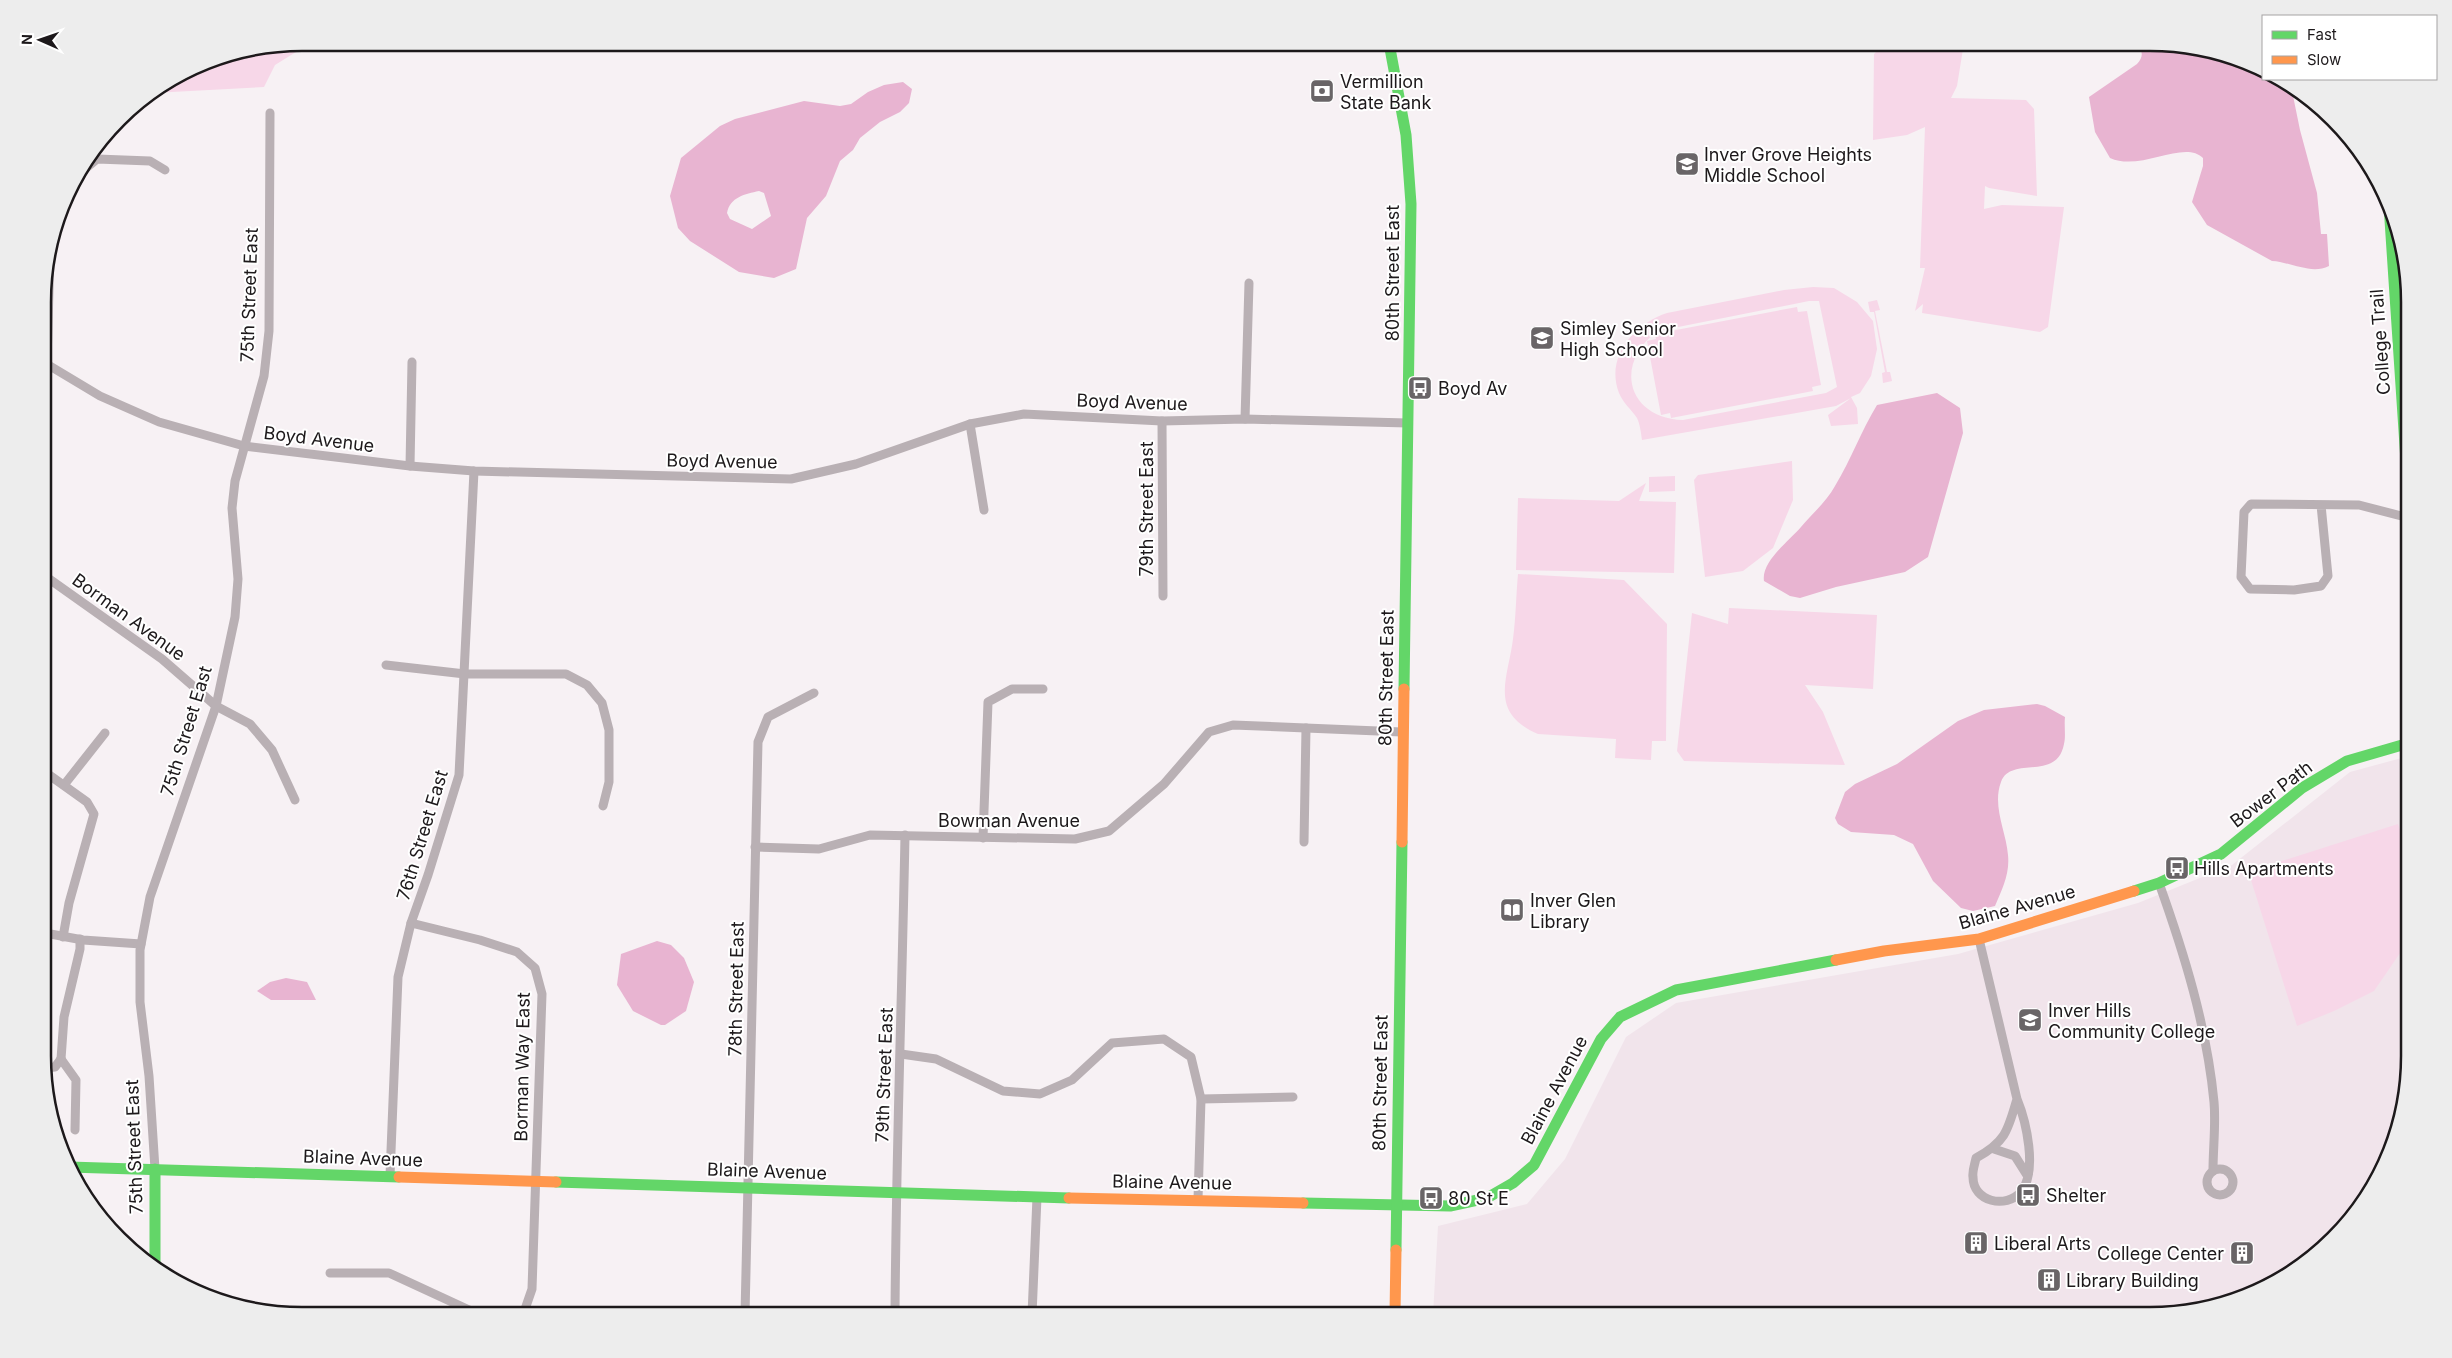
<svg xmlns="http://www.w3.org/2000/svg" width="2452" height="1358" viewBox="0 0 2452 1358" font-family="Inter,sans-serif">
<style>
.built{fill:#f1e4eb}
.green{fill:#f7d7e8;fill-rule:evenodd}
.water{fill:#e8b4d1;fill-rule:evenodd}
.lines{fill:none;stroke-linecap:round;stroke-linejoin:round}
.street{stroke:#b9b0b4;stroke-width:9}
.fast{stroke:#63d668;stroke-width:11}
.slow{stroke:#ff974d;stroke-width:11}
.labels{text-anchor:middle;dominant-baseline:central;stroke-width:4;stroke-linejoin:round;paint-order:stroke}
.poi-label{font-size:18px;fill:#1d191b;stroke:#fff;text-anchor:start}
.street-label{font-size:18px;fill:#1d191b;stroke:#fff}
.rim{fill:none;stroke:#1d191b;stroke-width:2.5}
</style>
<rect width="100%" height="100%" fill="#f7f1f4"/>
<!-- built -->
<polygon class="built" points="2409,756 2409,1072 2401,1123 2375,1185 2334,1239 2280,1281 2217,1307 2166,1315 1433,1315 1438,1226 1527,1204 1565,1159 1626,1037 1676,1003 1958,954 2138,903 2232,865 2350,772"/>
<!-- green -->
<g class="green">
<polygon points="295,44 296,52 275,65 264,87 153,93 203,62"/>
<polygon points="1881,47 1963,49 1957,86 1951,98 2026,100 2034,109 2037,196 1989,188 1985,186 1984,209 2002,205 2064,207 2048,327 2040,332 1922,313 1923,304 1915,311 1925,268 1920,268 1925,127 1907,135 1873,140 1874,54"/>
<path d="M1813 287 1834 288 1857 302 1873 321 1877 349 1871 376 1860 393 1851 397 1857 408 1858 424 1831 426 1828 415 1851 398 1836 406 1642 440C1641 433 1640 424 1637 418 1631 409 1623 403 1619 393 1605 357 1634 324 1667 313L1784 290ZM1809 301H1819L1837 387 1826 393 1683 420C1627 418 1613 363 1658 331Z"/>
<polygon points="1877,300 1880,310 1875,311 1887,372 1890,372 1892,381 1883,383 1882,373 1885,372 1874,312 1870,312 1868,302"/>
<polygon points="1797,307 1798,312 1807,311 1821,385 1812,387 1813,391 1671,418 1670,413 1661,415 1647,341 1656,339 1655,334"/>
<polygon points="1792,461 1793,500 1773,548 1743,571 1705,577 1694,480 1698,475"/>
<polygon points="1675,476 1675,491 1649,492 1649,477"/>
<polygon points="1646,483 1639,501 1676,502 1674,573 1516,570 1518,498 1619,501"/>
<path d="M1518 574 1624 580 1667 624 1666 741H1652L1651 760 1615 758 1616 739 1538 734C1488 712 1508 679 1513 639 1516 617 1516 595 1518 574Z"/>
<polygon points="1729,608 1877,615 1873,689 1805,685 1823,712 1845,765 1684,761 1677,751 1692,613 1728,624"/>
<polygon points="2398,824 2409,858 2409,940 2374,991 2334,1011 2297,1026 2251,880 2257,869"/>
</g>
<!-- water -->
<g class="water">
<path d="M2136 43 2217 51 2263 71V79H2281L2291 86 2300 130 2317 193 2321 234H2327L2329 266C2311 275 2291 262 2272 261L2207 225 2192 202 2203 166V158C2184 139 2141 172 2110 158L2095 132 2089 97 2137 64C2144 56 2143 51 2136 43Z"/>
<path d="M903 82 912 89 909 103 900 112 880 122 860 138 853 150 840 161 826 196 807 218 796 269 774 278 739 272 690 241 678 228 670 196 681 158 720 126 735 119 804 101 840 106 851 104 868 92 884 85ZM759 191 764 193 771 216 752 229 730 219 727 213C730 197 745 194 759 191Z"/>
<path d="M1937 393 1960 408 1963 433 1928 557 1905 572 1836 587 1800 598 1790 596 1764 581C1761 562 1788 542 1801 527 1812 514 1827 501 1835 486 1851 460 1861 431 1877 405Z"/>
<path d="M2037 704 2045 706 2065 717C2064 726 2066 736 2064 744 2057 782 2011 755 2001 782 1992 806 2006 831 2008 855 2010 874 2002 889 1995 906L1973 911 1961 908 1933 881 1913 844 1894 835 1851 832 1838 824 1835 818 1845 792 1855 784 1897 764 1958 721 1984 710Z"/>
<polygon points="657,941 671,945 684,958 694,982 686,1011 665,1025 661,1025 633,1011 617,985 621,954"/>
<polygon points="286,978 307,982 316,1000 271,1000 257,991 270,982"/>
</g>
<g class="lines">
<!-- street -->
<g class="street">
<polyline points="80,173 97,159 150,161 165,170"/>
<polyline points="45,363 100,396 159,422 244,446 410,466 474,471 791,479 856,464 970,424 1024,414 1162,421 1245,419 1408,423"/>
<polyline points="47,363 50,252"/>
<polyline points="1245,419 1249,283"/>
<polyline points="1162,421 1163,596"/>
<polyline points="970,424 984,510"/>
<polyline points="410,466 412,362"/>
<polyline points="2321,505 2328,576 2321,586 2294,590 2250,589 2241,577 2244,512 2251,504 2359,505 2409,518"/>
<polyline points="45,576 162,659 216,706 250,724 272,750 295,800"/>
<polyline points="386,665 465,674 566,674 587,685 602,703 609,730 609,782 603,806"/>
<polyline points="45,772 87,802 94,814 69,903 63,937"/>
<polyline points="64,785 105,733"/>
<polyline points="983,838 988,702 1012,689 1043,689"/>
<polyline points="1304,842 1306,728"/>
<polyline points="755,847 819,849 870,835 1075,839 1109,831 1164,784 1209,732 1233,725 1402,732"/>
<path d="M2159 883C2184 953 2207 1027 2214 1102 2216 1124 2213 1148 2213 1171"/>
<polyline points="411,923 480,940 517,952 535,968 542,994 532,1289 523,1315"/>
<polyline points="45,933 83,940 141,944"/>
<path d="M1979 939 2017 1099C2026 1121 2038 1171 2021 1192 2006 1209 1973 1202 1973 1177 1972 1171 1975 1164 1976 1158 2006 1142 2008 1130 2017 1099"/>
<polyline points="901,1054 936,1059 1003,1091 1040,1094 1072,1080 1112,1043 1164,1039 1191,1057 1201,1099 1198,1199"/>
<polyline points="61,1059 64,1017 80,949 80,939"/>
<polyline points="61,1059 76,1080 75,1130"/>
<polyline points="45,1068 55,1067 61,1059"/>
<polyline points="1201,1099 1293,1097"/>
<polyline points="1994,1149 2015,1156 2027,1175"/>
<polyline points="155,1169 149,1076 140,1002 140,950 150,897 216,706 235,617 238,579 232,508 235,481 264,376 269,331 270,113"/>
<circle cx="2220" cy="1182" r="13"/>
<polyline points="390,1176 398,977 411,923 428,875 459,775 474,471"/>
<polyline points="330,1273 389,1273 480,1315"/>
<polyline points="745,1315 758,742 768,717 814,693"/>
<path d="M895 1315C896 1155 902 995 905 835"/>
<polyline points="1032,1315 1037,1197"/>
</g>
<!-- fast -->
<g class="fast">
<polyline points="1389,43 1406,135 1411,204 1404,689"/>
<polyline points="2389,205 2409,506"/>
<polyline points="2134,891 2159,883 2221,854 2302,788 2347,761 2409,743"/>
<polyline points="69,1167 399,1177"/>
<polyline points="155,1169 155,1268"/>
<polyline points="556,1182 1069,1198"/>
<polyline points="1303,1203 1450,1206 1487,1198 1513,1183 1534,1165 1601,1039 1620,1017 1676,990 1836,960"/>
<polyline points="1396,1250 1402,842"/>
</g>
<!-- slow -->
<g class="slow">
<polyline points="1402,842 1404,689"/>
<polyline points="1836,960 1884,951 1979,939 2134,891"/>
<polyline points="399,1177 556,1182"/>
<polyline points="1069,1198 1303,1203"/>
<polyline points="1395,1315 1396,1250"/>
</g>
</g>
<!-- icons -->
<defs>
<symbol id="bank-square" viewBox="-11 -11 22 22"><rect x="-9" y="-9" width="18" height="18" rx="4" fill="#696567" stroke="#fff"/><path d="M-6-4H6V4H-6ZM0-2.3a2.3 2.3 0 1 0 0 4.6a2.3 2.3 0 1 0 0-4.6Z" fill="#fff"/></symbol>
<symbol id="school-square" viewBox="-11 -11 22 22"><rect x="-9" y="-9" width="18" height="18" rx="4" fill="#696567" stroke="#fff"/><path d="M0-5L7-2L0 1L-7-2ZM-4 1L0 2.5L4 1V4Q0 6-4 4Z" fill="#fff"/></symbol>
<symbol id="bus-square" viewBox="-11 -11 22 22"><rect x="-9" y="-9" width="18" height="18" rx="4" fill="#696567" stroke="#fff"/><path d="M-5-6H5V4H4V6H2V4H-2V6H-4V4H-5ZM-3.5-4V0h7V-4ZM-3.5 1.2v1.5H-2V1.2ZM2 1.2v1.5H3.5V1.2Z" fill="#fff"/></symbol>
<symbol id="library-square" viewBox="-11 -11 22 22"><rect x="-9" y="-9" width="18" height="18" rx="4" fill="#696567" stroke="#fff"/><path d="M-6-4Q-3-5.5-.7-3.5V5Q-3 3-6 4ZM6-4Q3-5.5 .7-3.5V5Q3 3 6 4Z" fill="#fff"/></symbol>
<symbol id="university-square" viewBox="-11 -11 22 22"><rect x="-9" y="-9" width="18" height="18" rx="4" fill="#696567" stroke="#fff"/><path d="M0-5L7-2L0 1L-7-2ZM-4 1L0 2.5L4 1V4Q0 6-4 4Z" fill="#fff"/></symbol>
<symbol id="building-square" viewBox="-11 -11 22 22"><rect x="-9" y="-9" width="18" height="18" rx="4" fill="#696567" stroke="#fff"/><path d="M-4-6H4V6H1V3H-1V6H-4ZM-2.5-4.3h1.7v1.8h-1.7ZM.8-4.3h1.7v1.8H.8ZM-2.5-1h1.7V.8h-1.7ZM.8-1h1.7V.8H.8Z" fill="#fff"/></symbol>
</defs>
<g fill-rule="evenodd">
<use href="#bank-square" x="1308" y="77" width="28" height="28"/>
<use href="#school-square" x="1673" y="150" width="28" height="28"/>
<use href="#school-square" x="1528" y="324" width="28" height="28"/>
<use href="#bus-square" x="1406" y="374" width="28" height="28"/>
<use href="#bus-square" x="2163" y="854" width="28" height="28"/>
<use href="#library-square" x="1498" y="896" width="28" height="28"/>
<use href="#university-square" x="2016" y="1006" width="28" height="28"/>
<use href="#bus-square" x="2014" y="1181" width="28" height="28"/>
<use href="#bus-square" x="1417" y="1184" width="28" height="28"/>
<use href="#building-square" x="1962" y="1229" width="28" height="28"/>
<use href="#building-square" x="2228" y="1239" width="28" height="28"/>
<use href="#building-square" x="2035" y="1266" width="28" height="28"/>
</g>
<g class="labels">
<!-- poi labels -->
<g class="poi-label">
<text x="1340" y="81">Vermillion<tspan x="1340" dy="21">State Bank</tspan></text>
<text x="1704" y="154">Inver Grove Heights<tspan x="1704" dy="21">Middle School</tspan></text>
<text x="1560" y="328">Simley Senior<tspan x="1560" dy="21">High School</tspan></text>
<text x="1438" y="388">Boyd Av</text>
<text x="2194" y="868">Hills Apartments</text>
<text x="1530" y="900">Inver Glen<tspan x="1530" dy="21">Library</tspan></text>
<text x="2048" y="1010">Inver Hills<tspan x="2048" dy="21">Community College</tspan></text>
<text x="2046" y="1195">Shelter</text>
<text x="1448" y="1198">80 St E</text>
<text x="1994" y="1243">Liberal Arts</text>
<text x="2224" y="1253" text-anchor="end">College Center</text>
<text x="2066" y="1280">Library Building</text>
</g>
<!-- street labels -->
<g class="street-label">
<text transform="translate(1392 273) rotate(-90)">80th Street East</text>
<text transform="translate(249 295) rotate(-88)">75th Street East</text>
<text transform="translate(2380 342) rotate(-94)">College Trail</text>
<text transform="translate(1132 402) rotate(2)">Boyd Avenue</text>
<text transform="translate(319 439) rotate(7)">Boyd Avenue</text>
<text transform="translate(722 461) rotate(1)">Boyd Avenue</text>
<text transform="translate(1146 509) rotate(-90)">79th Street East</text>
<text transform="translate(129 617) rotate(36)">Borman Avenue</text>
<text transform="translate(1386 678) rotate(-89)">80th Street East</text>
<text transform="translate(186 731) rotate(-73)">75th Street East</text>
<text transform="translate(2271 794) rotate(-37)">Bower Path</text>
<text x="1009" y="820">Bowman Avenue</text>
<text transform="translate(422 835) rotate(-73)">76th Street East</text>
<text transform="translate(2017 907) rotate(-16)">Blaine Avenue</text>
<text transform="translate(736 989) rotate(-89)">78th Street East</text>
<text transform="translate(522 1067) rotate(-89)">Borman Way East</text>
<text transform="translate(884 1075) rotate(-88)">79th Street East</text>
<text transform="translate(1380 1083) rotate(-89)">80th Street East</text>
<text transform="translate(1554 1090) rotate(-62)">Blaine Avenue</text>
<text transform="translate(134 1147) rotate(-92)">75th Street East</text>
<text transform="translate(363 1158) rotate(2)">Blaine Avenue</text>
<text transform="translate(767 1171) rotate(2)">Blaine Avenue</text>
<text transform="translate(1172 1182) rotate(1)">Blaine Avenue</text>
</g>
</g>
<!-- crop -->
<path d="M0 0H2452V1358H0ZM302 51H2150A251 251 0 0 1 2401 302V1056A251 251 0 0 1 2150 1307H302A251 251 0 0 1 51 1056V302A251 251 0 0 1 302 51Z" fill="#ededed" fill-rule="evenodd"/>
<path class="rim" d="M302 51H2150A251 251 0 0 1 2401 302V1056A251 251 0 0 1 2150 1307H302A251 251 0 0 1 51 1056V302A251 251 0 0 1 302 51Z"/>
<!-- legend -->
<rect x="2262" y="15" width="175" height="65" fill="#ffffff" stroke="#a5a3a4"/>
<rect x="2272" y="31" width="25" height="8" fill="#63d668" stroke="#a5a3a4"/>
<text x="2307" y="40" font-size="15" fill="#1d191b">Fast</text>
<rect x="2272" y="56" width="25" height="8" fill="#ff974d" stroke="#a5a3a4"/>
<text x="2307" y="65" font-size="15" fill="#1d191b">Slow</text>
<!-- north arrow -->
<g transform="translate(40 40) rotate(272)" stroke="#ffffff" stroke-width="4" paint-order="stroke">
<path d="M0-4L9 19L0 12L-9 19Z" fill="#1d191b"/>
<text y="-8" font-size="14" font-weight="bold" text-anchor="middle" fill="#1d191b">N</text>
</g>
</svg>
